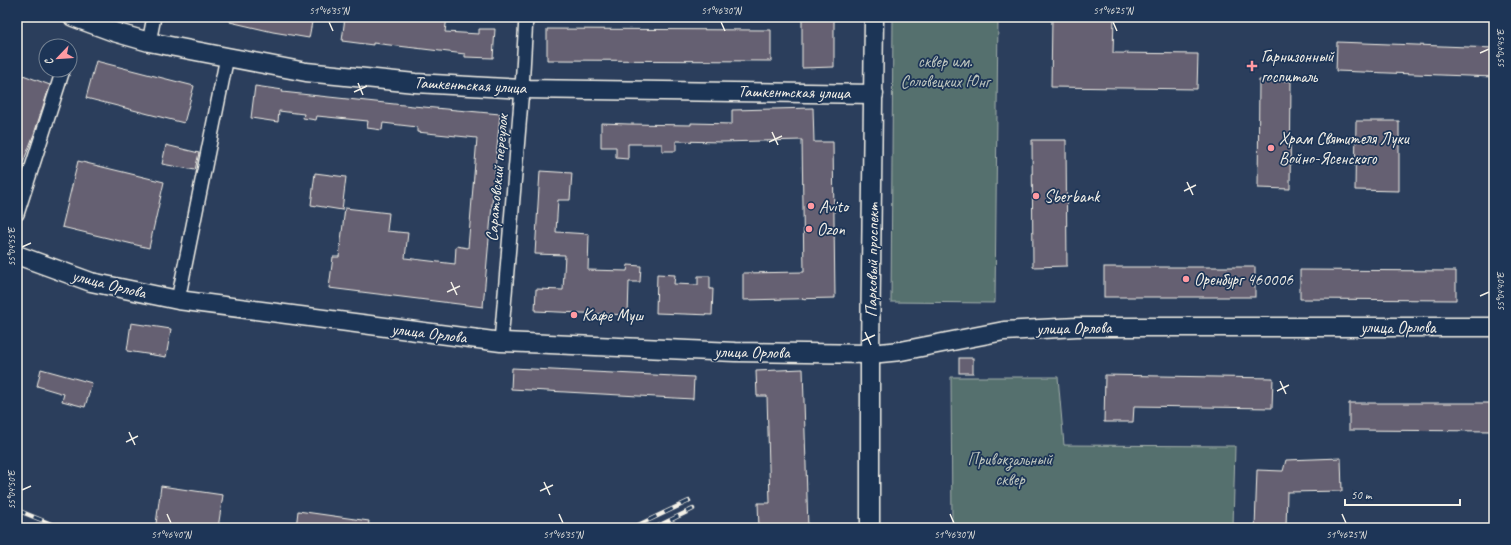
<svg xmlns="http://www.w3.org/2000/svg" width="1511" height="545" viewBox="0 0 1511 545" font-family="Caveat,sans-serif">
<style>
.green{fill:#54706e;stroke:#a4b0ab}
.building{fill:#656172;stroke:#f4f1e8}
.lines{fill:none;stroke-linecap:round;stroke-linejoin:round}
.street-casing{stroke:#f4f1e8;stroke-width:16}
.secondary-casing{stroke:#f4f1e8;stroke-width:21}
.street{stroke:#1d3557;stroke-width:13}
.secondary{stroke:#1d3557;stroke-width:18}
.rail-casing{stroke:#f4f1e8;stroke-width:4.5}
.rail{stroke:#1d3557;stroke-width:3;stroke-dasharray:9;stroke-linecap:butt}
.ticks{fill:none;stroke:#f4f1e8;stroke-width:1.5}
.poi-dot{fill:#ff9aa2;stroke:#1d3557;stroke-width:1.5}
.labels{text-anchor:middle;dominant-baseline:central;stroke-width:3.5;stroke-linejoin:round;paint-order:stroke}
.poi-label{font-size:17px;fill:#f4f1e8;stroke:#1d3557;text-anchor:start}
.park-label{font-size:17px;fill:#bcc4bd;stroke:#1d3557}
.street-label{font-size:17px;fill:#f4f1e8;stroke:#1d3557}
.neatline{fill:none;stroke:#f4f1e8;stroke-width:1.5}
.ticks-label{font-size:10px;text-anchor:middle;fill:#f4f1e8}
</style>
<rect width="100%" height="100%" fill="#2b3e5c"/>
<filter id="ink" filterUnits="userSpaceOnUse"><feTurbulence type="fractalNoise" baseFrequency=".025" numOctaves="2"/><feDisplacementMap in="SourceGraphic" scale="8" xChannelSelector="R" yChannelSelector="G"/><feConvolveMatrix kernelMatrix="1 2 1 2 8 2 1 2 1" color-interpolation-filters="sRGB"/></filter>
<g filter="url(#ink)">
<!-- green -->
<g class="green">
<polygon points="893,17 998,17 995,303 891,302"/>
<polygon points="951,377 1058,377 1064,445 1235,446 1233,528 952,528"/>
</g>
<!-- building -->
<g class="building">
<polygon points="231,17 313,17 309,38 273,32 230,22"/>
<polygon points="345,17 400,17 420,19 420,17 447,17 445,32 479,34 479,29 495,29 493,58 465,57 465,54 373,43 373,45 342,41"/>
<polygon points="802,17 834,17 834,67 802,68"/>
<polygon points="1052,17 1114,17 1113,53 1198,54 1197,89 1051,87"/>
<polygon points="547,29 771,30 771,61 547,60"/>
<polygon points="1337,42 1494,48 1494,77 1336,71"/>
<polygon points="96,61 194,86 184,123 86,98"/>
<polygon points="23,75 50,85 34,134 18,176 17,91"/>
<polygon points="1259,80 1291,81 1290,189 1258,188"/>
<polygon points="255,86 283,90 282,92 413,106 500,114 483,307 329,288 333,257 339,257 345,208 389,213 387,231 408,233 405,258 455,264 456,246 468,248 477,138 417,132 417,127 383,123 382,130 367,128 368,121 317,116 316,120 303,118 304,114 279,111 278,122 251,118"/>
<polygon points="813,108 814,142 833,142 835,298 743,300 743,273 804,272 802,140 721,142 676,141 676,151 662,151 662,144 628,144 628,159 616,158 616,147 601,147 601,123 628,124 691,125 691,123 732,124 732,110"/>
<polygon points="1356,121 1399,121 1399,191 1355,190"/>
<polygon points="1032,140 1066,140 1067,266 1033,267"/>
<polygon points="166,145 199,153 195,170 162,164"/>
<polygon points="78,161 164,182 149,248 62,227"/>
<polygon points="540,171 572,173 570,200 558,200 556,232 589,234 588,270 627,271 628,265 641,266 640,282 629,282 628,315 535,311 536,289 563,290 565,255 535,254"/>
<polygon points="315,173 346,177 342,210 311,205"/>
<rect x="1104" y="267" width="151" height="30"/>
<polygon points="1300,270 1456,271 1456,300 1300,299"/>
<polygon points="657,274 675,275 674,284 698,285 698,276 710,276 710,289 713,289 712,315 656,313"/>
<polygon points="131,323 171,329 166,357 127,351"/>
<rect x="959" y="358" width="14" height="15"/>
<polygon points="512,368 694,377 693,399 511,389"/>
<polygon points="41,369 92,383 85,407 62,401 64,394 37,386"/>
<polygon points="803,369 808,528 759,528 758,503 770,503 767,396 757,396 756,371"/>
<polygon points="1105,375 1273,378 1272,408 1134,406 1133,422 1104,422"/>
<polygon points="1349,403 1494,403 1494,431 1349,430"/>
<polygon points="1341,458 1342,491 1287,492 1286,528 1255,528 1257,470 1283,471 1286,460"/>
<polygon points="161,486 223,495 218,528 188,528 156,524"/>
<polygon points="298,511 369,521 368,528 296,528"/>
</g>
<g class="lines">
<defs>
<g id="street">
<polyline points="149,42 154,17"/>
<polyline points="17,214 63,70"/>
<polyline points="178,300 227,57"/>
<polyline points="501,342 522,89 526,17"/>
</g>
<g id="secondary">
<polyline points="73,17 114,32 149,42 227,57 306,72 415,83 522,89 874,94"/>
<polyline points="17,255 91,282 178,300 501,342 735,352 870,354 901,351 1004,331 1077,327 1494,327"/>
<polyline points="870,528 870,354 874,17"/>
</g>
</defs>
<!-- street casing -->
<use href="#street" class="street-casing"/>
<!-- secondary casing -->
<use href="#secondary" class="secondary-casing"/>
<!-- street -->
<use href="#street" class="street"/>
<!-- secondary -->
<use href="#secondary" class="secondary"/>
<defs>
<g id="rail">
<polyline points="17,510 61,528"/>
<polyline points="17,525 24,528"/>
<polyline points="632,528 689,501"/>
<polyline points="654,528 693,509"/>
</g>
</defs>
<!-- rail casing -->
<use href="#rail" class="rail-casing"/>
<!-- rail -->
<use href="#rail" class="rail"/>
</g>
</g>
<!-- ticks -->
<path class="ticks" d="M329 22 333 31M721 22 725 31M1113 22 1117 31M1480 53 1489 49M358 83 363 95M354 92 367 86M772 132 778 145M769 142 782 136M1187 182 1193 195M1184 191 1196 185M22 247 31 243M451 282 457 295M447 292 460 286M1480 296 1489 292M865 332 871 345M862 341 875 335M1280 381 1286 394M1277 391 1289 385M129 432 135 445M126 442 138 436M544 482 550 495M22 490 31 486M540 491 553 485M167 514 171 523M559 514 563 523M950 514 954 523M1342 514 1346 523"/>
<!-- markers -->
<g class="poi-dot">
<path d="M1250 60h4v4h4v4h-4v4h-4v-4h-4v-4h4z"/>
<circle cx="1271" cy="148" r="4"/>
<circle cx="1036" cy="196" r="4"/>
<circle cx="811" cy="206" r="4"/>
<circle cx="809" cy="229" r="4"/>
<circle cx="1186" cy="279" r="4"/>
<circle cx="574" cy="315" r="4"/>
</g>
<g class="labels">
<!-- poi labels -->
<g class="poi-label">
<text x="1261" y="56">Гарнизонный<tspan x="1261" dy="20">госпиталь</tspan></text>
<text x="1279" y="138">Храм Святителя Луки<tspan x="1279" dy="20">Войно-Ясенского</tspan></text>
<text x="1044" y="196">Sberbank</text>
<text x="819" y="206">Avito</text>
<text x="817" y="229">Ozon</text>
<text x="1194" y="279">Оренбург 460006</text>
<text x="582" y="315">Кафе Муш</text>
</g>
<!-- park labels -->
<g class="park-label">
<text x="945" y="61">сквер им.<tspan x="945" dy="20">Соловецких Юнг</tspan></text>
<text x="1010" y="459">Привокзальный<tspan x="1010" dy="20">сквер</tspan></text>
</g>
<!-- street labels -->
<g class="street-label">
<text transform="translate(470 85) rotate(3)">Ташкентская улица</text>
<text transform="translate(794 92) rotate(1)">Ташкентская улица</text>
<text transform="translate(497 178) rotate(-85)">Саратовский переулок</text>
<text transform="translate(872 260) rotate(-89)">Парковый проспект</text>
<text transform="translate(109 284) rotate(14)">улица Орлова</text>
<text x="1398" y="327">улица Орлова</text>
<text transform="translate(1074 328) rotate(-1)">улица Орлова</text>
<text transform="translate(429 333) rotate(7)">улица Орлова</text>
<text transform="translate(752 352) rotate(1)">улица Орлова</text>
</g>
</g>
<!-- margin -->
<rect width="1511" height="545" fill="none" stroke="#1d3557" stroke-width="44"/>
<!-- north arrow -->
<g transform="translate(58 58) rotate(245)"><circle r="19" fill="#1d3557" stroke="#738091"/>
<path d="M0-3L7 15L0 10L-7 15Z" fill="#ff9aa2"/>
<text y="-6" font-size="11" font-weight="bold" text-anchor="middle" fill="#f4f1e8">С</text>
</g>
<!-- scale -->
<path d="M1345 499v6h115v-6" fill="none" stroke="#f4f1e8" stroke-width="2"/>
<text x="1351" y="499" font-size="12" fill="#f4f1e8" stroke="#1d3557" stroke-width="3" paint-order="stroke">50 m</text>
<rect x="22" y="22" width="1467" height="501" class="neatline"/>
<g class="ticks-label">
<text x="329" y="14">51°46'35"N</text>
<text x="721" y="14">51°46'30"N</text>
<text x="1113" y="14">51°46'25"N</text>
<text transform="translate(1500 49) rotate(-90)" y="4">55°04'45"E</text>
<text transform="translate(11 247) rotate(-90)" y="4">55°04'55"E</text>
<text transform="translate(1500 292) rotate(-90)" y="4">55°04'40"E</text>
<text transform="translate(11 490) rotate(-90)" y="4">55°04'50"E</text>
<text x="171" y="538">51°46'40"N</text>
<text x="563" y="538">51°46'35"N</text>
<text x="954" y="538">51°46'30"N</text>
<text x="1346" y="538">51°46'25"N</text>
</g>
</svg>
